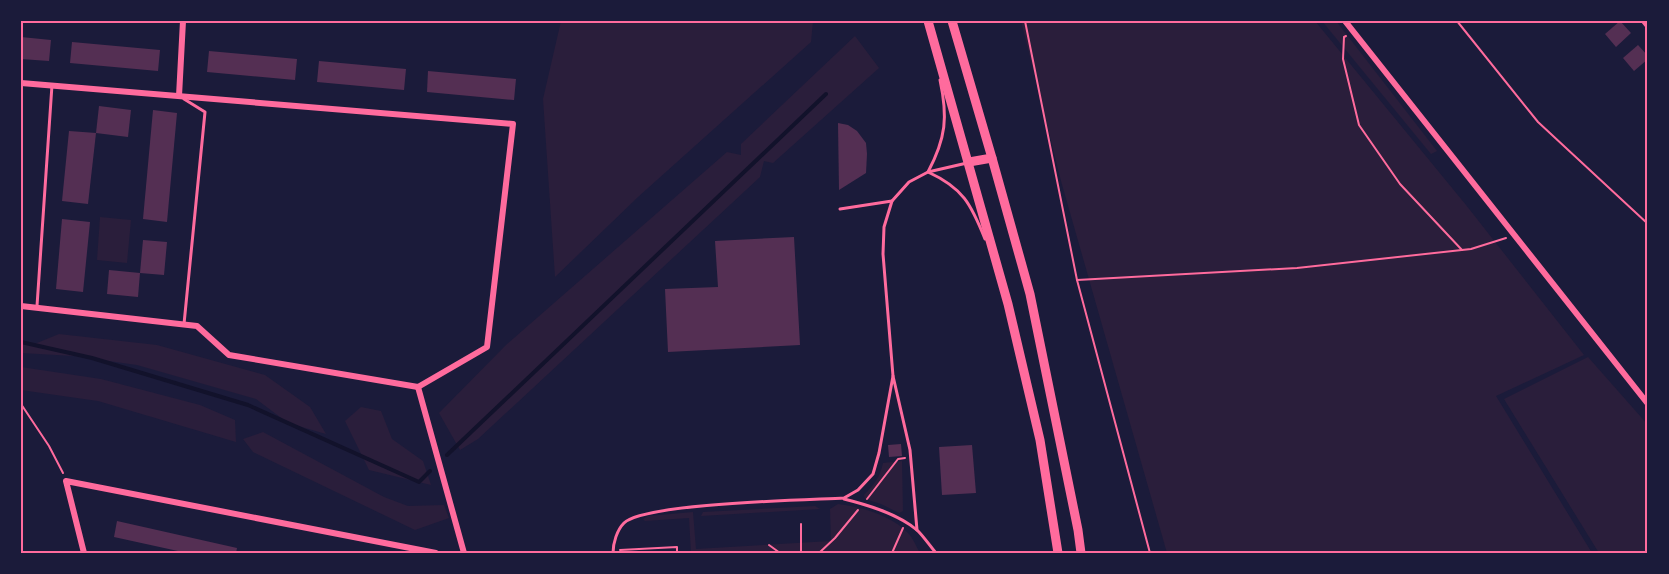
<svg xmlns="http://www.w3.org/2000/svg" width="1669" height="574" viewBox="0 0 1669 574" font-family="Montserrat,sans-serif">
<style>
.green{fill:#2a1e3b}
.lines{fill:none;stroke-linecap:round;stroke-linejoin:round}
.stream{stroke:#12122b;stroke-width:4}
.building{fill:#542f53}
.path{stroke:#ff6b9d;stroke-width:2}
.service{stroke:#ff6b9d;stroke-width:3}
.minor{stroke:#ff6b9d;stroke-width:6}
.primary{stroke:#ff6b9d;stroke-width:9}
.neatline{fill:none;stroke:#ff6b9d;stroke-width:2}
</style>
<rect width="100%" height="100%" fill="#1b1b3a"/>
<!-- green -->
<g class="green">
<polygon points="561,21 813,21 811,42 638,197 555,277 543,99"/>
<polygon points="1021,21 1315,21 1466,205 1584,355 1496,396 1592,553 1167,553 1061,181"/>
<polygon points="1322,21 1336,21 1437,151 1431,154"/>
<polygon points="855,36 879,68 773,163 764,161 760,177 478,439 460,450 439,413 507,344 727,152 741,155 741,144"/>
<polygon points="100,217 131,220 127,263 97,260"/>
<polygon points="59,334 157,345 265,375 310,407 326,434 288,423 256,399 137,365 74,356 21,353 21,342 32,345"/>
<polygon points="1588,357 1648,425 1648,553 1599,553 1504,399"/>
<polygon points="21,367 101,379 200,405 235,420 236,442 98,401 21,390"/>
<polygon points="361,407 381,411 392,439 423,461 431,485 369,470 345,421"/>
<polygon points="263,432 384,497 408,506 444,505 449,518 415,530 253,452 243,439"/>
<path d="M902 461 903 511 899 513 881 504 865 499 864 495C874 485 880 477 883 463Z"/>
<path d="M838 504C861 507 891 515 908 533 913 538 916 546 920 553H691L689 518 645 521 643 519 648 516 693 512 696 549 831 541 830 509Z"/>
<polygon points="815,506 820,509 701,516 703,512"/>
</g>
<g class="lines">
<!-- stream -->
<g class="stream">
<polyline points="21,342 92,358 248,405 419,482 430,471"/>
<polyline points="447,455 826,94"/>
</g>
</g>
<!-- building -->
<g class="building">
<polygon points="1620,21 1631,33 1616,47 1605,34"/>
<polygon points="21,37 51,40 49,61 21,59"/>
<polygon points="72,42 160,50 158,71 70,63"/>
<polygon points="1638,45 1648,56 1648,59 1634,71 1623,58"/>
<polygon points="209,51 297,59 295,80 207,72"/>
<polygon points="319,61 406,69 404,90 317,82"/>
<polygon points="428,71 516,79 514,100 427,92"/>
<polygon points="99,106 131,110 128,137 96,133"/>
<polygon points="153,110 177,113 167,222 143,219"/>
<polygon points="838,123 848,125 857,131 866,143 867,154 866,173 839,190"/>
<polygon points="69,131 96,133 88,204 62,201"/>
<polygon points="62,219 90,222 83,292 56,289"/>
<polygon points="794,237 800,345 668,352 665,289 718,287 715,241"/>
<polygon points="143,240 167,242 164,275 140,273"/>
<polygon points="109,270 140,273 138,297 107,294"/>
<polygon points="901,444 902,456 889,457 888,445"/>
<polygon points="972,445 976,493 942,495 939,447"/>
<polygon points="117,521 237,548 236,553 187,553 114,537"/>
</g>
<g class="lines">
<!-- path -->
<g class="path">
<polyline points="1025,21 1077,280 1150,553"/>
<polyline points="1457,21 1538,122 1648,224"/>
<polyline points="1346,36 1344,37 1343,59 1359,125 1400,184 1462,250"/>
<polyline points="1077,280 1297,268 1471,249 1506,238"/>
<polyline points="21,404 49,446 63,473"/>
<polyline points="867,499 898,459 905,458"/>
<polyline points="801,524 801,553"/>
<polyline points="769,545 780,553"/>
<polyline points="620,550 677,547 677,553"/>
<polyline points="819,553 835,538 858,510"/>
<polyline points="892,553 903,528"/>
</g>
<!-- service -->
<g class="service">
<path d="M940 80C948 117 946 138 928 172 963 188 971 204 985 239"/>
<polyline points="184,99 205,112 184,324"/>
<polyline points="840,209 892,201"/>
<polyline points="37,306 52,85"/>
<polyline points="893,376 883,254 884,227 892,201 909,182 928,172 967,163"/>
<path d="M844 499C868 505 899 514 918 531 924 537 930 546 936 553"/>
<path d="M613 553C613 543 617 530 624 523 644 503 808 500 844 498L858 490 873 474 879 453 893 376 910 450 917 530"/>
</g>
<!-- minor -->
<g class="minor">
<polyline points="1345,21 1648,404"/>
<polyline points="1644,21 1648,26"/>
<polyline points="21,83 513,124 487,347 418,387 229,355 197,326 21,306"/>
<polyline points="179,96 183,21"/>
<polyline points="418,387 464,553"/>
<polyline points="84,553 66,481 436,553"/>
</g>
<!-- primary -->
<g class="primary">
<polyline points="928,21 1008,304 1040,440 1058,553"/>
<polyline points="952,21 992,158 1030,294 1078,530 1081,553"/>
<polyline points="969,162 992,158"/>
</g>
</g>
<!-- border -->
<rect width="1669" height="574" fill="none" stroke="#1b1b3a" stroke-width="45"/>
<rect x="22" y="22" width="1624" height="530" class="neatline"/>
</svg>
